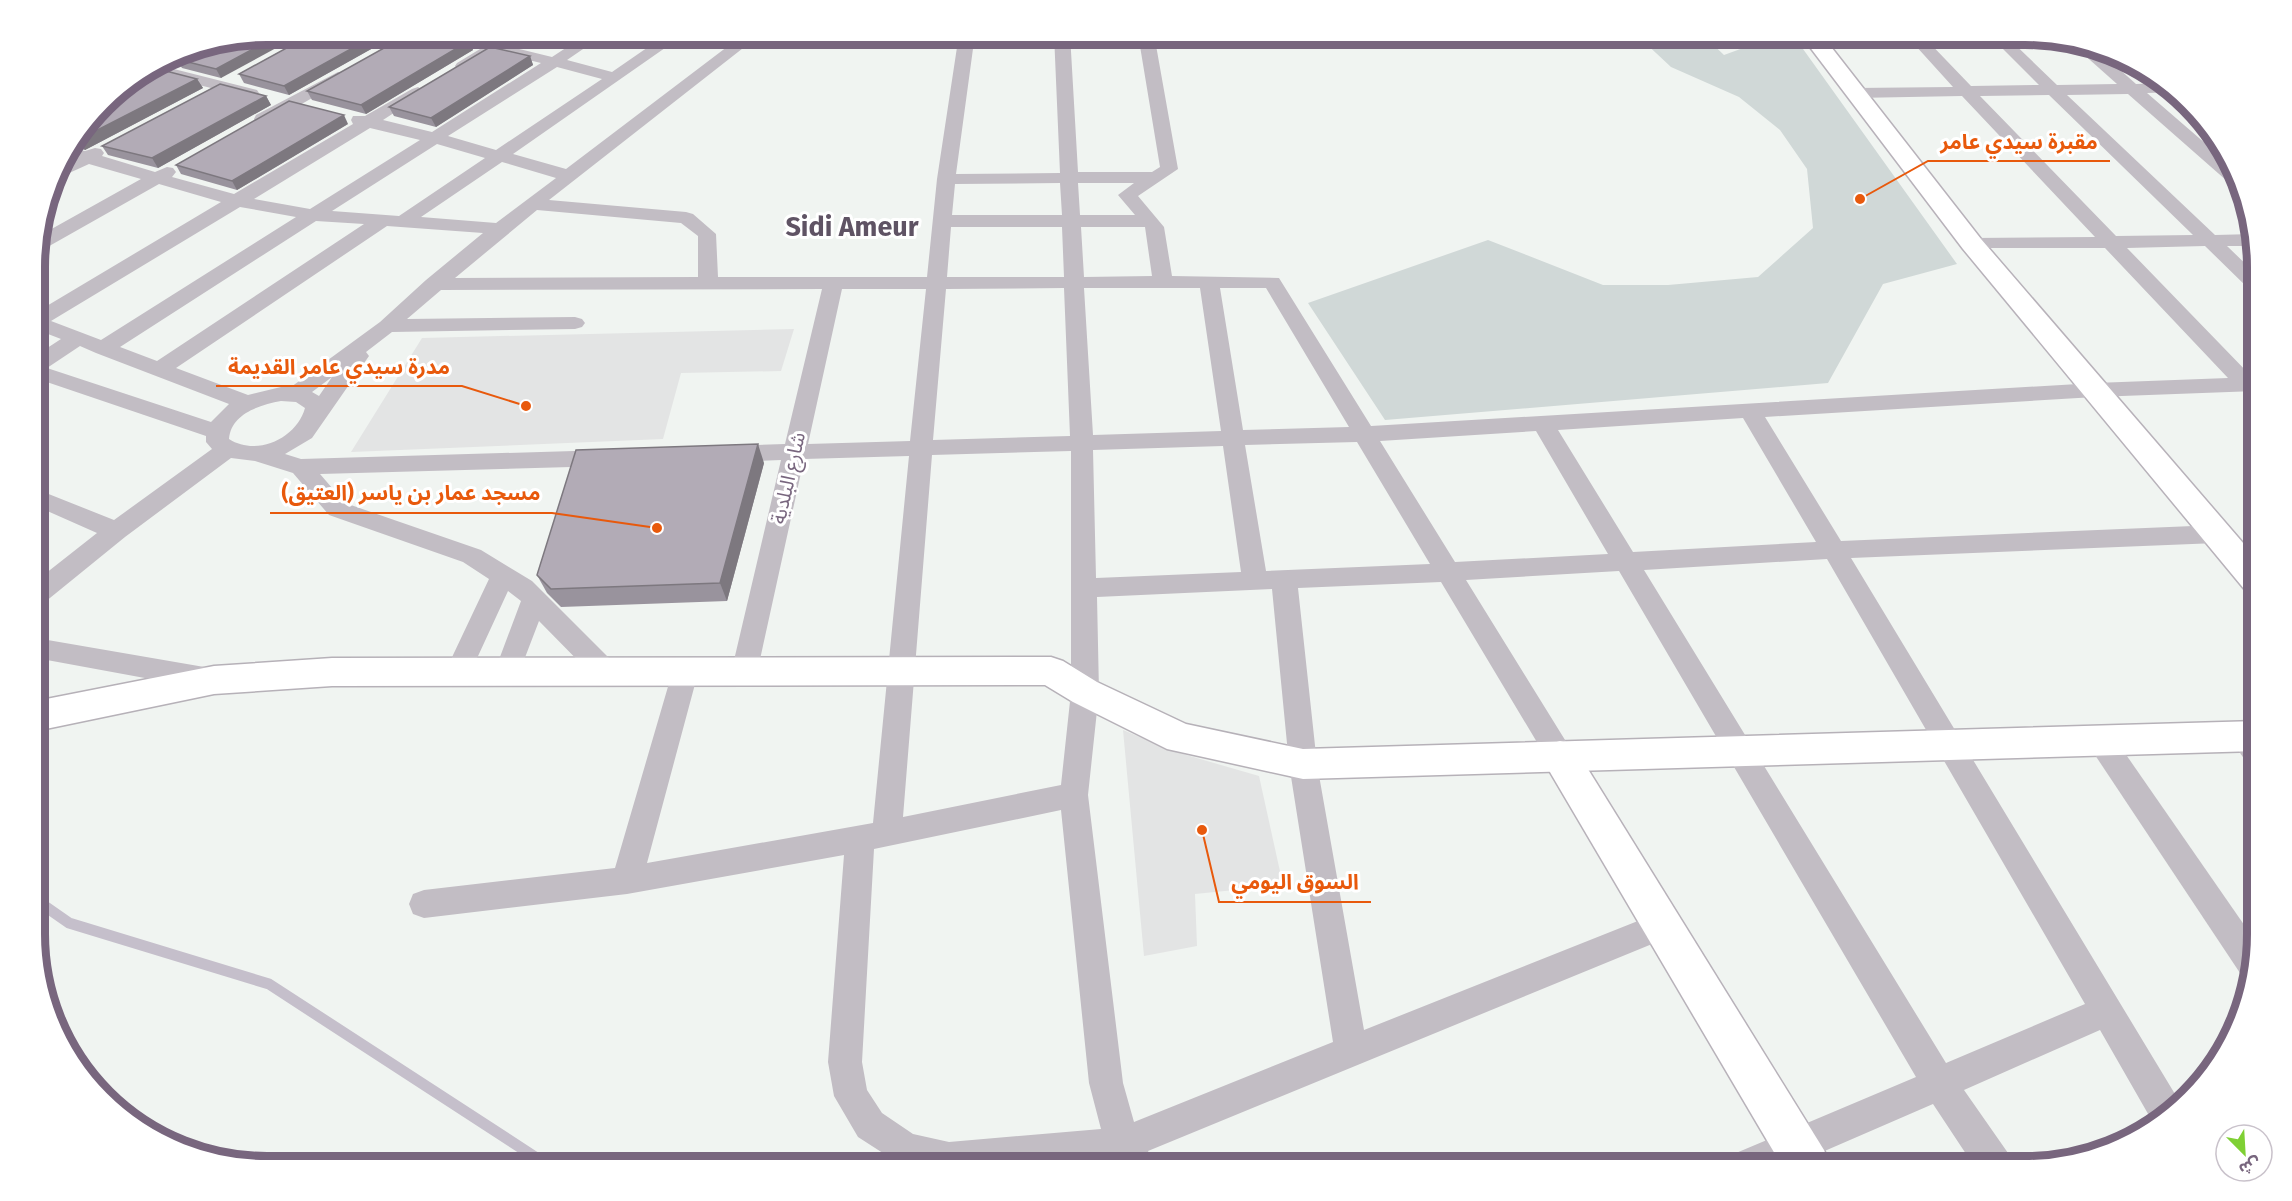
<svg xmlns="http://www.w3.org/2000/svg" width="2292" height="1201" viewBox="0 0 2292 1201" font-family="'Fira Sans','Noto Sans Arabic',sans-serif">
<style>
.built{fill:#e3e4e4}
.green{fill:#d0d8d7}
.lines{fill:none;stroke-linecap:round;stroke-linejoin:round}
.stream{stroke:#c5bfcb;stroke-width:11}
.secondary-casing{stroke:#b8b2ba;stroke-width:3}
.primary-casing{stroke:#b6b1b8;stroke-width:3}
.street{fill:#c2bdc4;fill-rule:evenodd}
.secondary{fill:#fff;fill-rule:evenodd}
.primary{fill:#fff;fill-rule:evenodd}
.wall{fill:#99939d}
.shaded-wall{fill:#7d787f}
.building{fill:#b2abb6;stroke:#7d787f;stroke-width:1.5}
.labels{text-anchor:middle;dominant-baseline:central;stroke-width:6;stroke-linejoin:round;paint-order:stroke}
.street-label{font-size:20px;fill:#78667e;stroke:#fff}
.far-town-label{font-size:27px;font-weight:bold;fill:#5f5364;stroke:#fff}
.rim{fill:none;stroke:#78667e;stroke-width:8}
.leader{fill:none;stroke:#e8590c;stroke-width:2}
.callout-dot{fill:#e8590c;stroke:#fff;stroke-width:2}
.callout-label{font-size:21px;text-anchor:middle;font-weight:bold;fill:#e8590c;stroke:#fff;stroke-width:6;stroke-linejoin:round;paint-order:stroke}
</style>
<rect width="100%" height="100%" fill="#f0f4f1"/>
<!-- built -->
<g class="built">
<polygon points="794,329 781,371 681,373 663,439 351,452 422,338"/>
<polygon points="1123,730 1176,752 1259,776 1283,885 1195,894 1197,946 1144,956"/>
</g>
<!-- green -->
<polygon class="green" points="1618,35 1703,35 1724,55 1765,40 1798,42 1957,264 1883,284 1828,383 1385,420 1308,303 1488,240 1603,285 1668,285 1758,277 1813,228 1807,169 1780,130 1739,97 1671,67 1641,39"/>
<g class="lines">
<!-- stream -->
<polyline class="stream" points="36,900 69,923 269,984 549,1166"/>
<defs>
<g id="secondary">
<polygon points="1800,34 1821,34 1981,239 2256,558 2257,593 2245,590 1963,249"/>
<polygon points="1560,741 1573,745 1824,1150 1831,1166 1782,1166 1547,767 1542,756 1547,745"/>
</g>
<polygon id="primary" points="1051,657 1063,661 1097,682 1186,724 1303,749 2257,721 2257,751 1303,779 1167,749 1073,702 1045,685 332,686 214,694 36,731 36,701 214,666 332,658"/>
</defs>
<!-- secondary casing -->
<use href="#secondary" class="secondary-casing"/>
<!-- primary casing -->
<use href="#primary" class="primary-casing"/>
<!-- street -->
<g class="street">
<path d="M420 34H453L491 42 503 34H522L507 46 552 57 587 34H605L567 60 612 72 667 34H685L513 154 566 169 744 34H761L549 200 686 212 693 214 716 234 718 277H927L937 179 959 34H975L956 174 1060 173 1054 34H1070L1078 172H1152L1160 167 1138 34H1154L1178 169 1138 196 1164 227 1172 276 1279 278 1371 426 2095 383 2228 378 2105 248H1965L1962 244 1965 240 1972 238 2095 237 1962 96 1855 98 1847 93 1855 88 1953 87 1905 34H1921L1971 86 2039 85 1988 34H2004L2057 85 2117 84 2081 52 2080 47 2100 52 2136 84 2165 83 2177 92 2147 93 2228 163 2235 182 2227 181 2128 94 2067 95 2215 235 2254 234 2256 246H2227L2256 274V291L2249 289 2205 246 2127 248 2252 377H2256V391L2095 397 1765 417 1841 541 2217 525 2226 528 2229 534 2226 540 2217 543 1851 558 2181 1104 2155 1126 2100 1030 1964 1090 2008 1153 2013 1166H1974L1933 1104 1790 1166H1731L1736 1153 1916 1077 1619 571 1466 580 1570 748 1574 756 1570 764 1560 768 1550 764 1441 582 1298 588 1317 764 1364 1030 1663 911 1674 915 1679 925 1674 935 1148 1151 1155 1166H1117L1114 1163 1080 1166H903L858 1137 834 1096 828 1062 844 855 627 894 424 918 413 914 409 904 413 894 424 890 615 868 672 673 676 665 685 662 694 665 698 673 647 863 873 823 909 456 804 459 757 673 753 681 744 684 735 681 731 673 781 460 728 462 720 459 717 454 720 449 728 446 785 444 822 289 441 290 407 319 575 317 582 319 585 323 582 327 575 329 392 332 366 352 369 356 312 438 285 454 301 459 607 450 615 452 618 458 615 464 607 466 320 474 345 503 481 550 532 581 616 665 620 673 616 681 607 684 598 681 539 621 516 681 507 684 498 681 494 673 521 601 508 591 467 680 458 683 449 680 445 672 489 579 463 562 329 515 293 473 255 461 231 458 125 537 45 602 36 604V581L97 533 36 506V489L114 520 212 449 206 442V436L35 378V356L61 339 35 329V313L221 202 159 184 44 249 35 250 39 236 141 179 89 164 56 179 58 166 72 159 65 157 71 148 85 151 95 148 101 149 104 153 102 156 155 172 167 167 173 168 176 172 172 177 234 194 353 124 351 120 353 116H365L412 89 418 87 426 92 383 120 432 132 541 63 496 52 463 71 457 69 455 66 457 63 480 49 427 39ZM557 67 602 79 496 150 448 136ZM2049 95 2193 235 2116 236 1980 96ZM370 128 420 140 310 209 254 199ZM437 144 485 158 399 216 332 211ZM502 162 556 178 496 223 421 217ZM1060 183 1062 215H952L955 184ZM1078 183H1134L1118 195 1135 215H1080ZM240 207 296 217 101 340 51 321ZM537 210 681 223 698 236V277L455 278ZM316 221 364 224 157 361 120 347ZM387 226 483 233 426 280 380 322 291 387H281L248 395 176 368ZM951 227H1062L1064 277H947ZM1081 227H1145L1152 276 1084 277ZM1064 288 1070 436 933 440 946 289ZM1084 288H1200L1221 431 1093 435ZM1220 288H1266L1349 427 1243 430ZM842 289H926L910 441 808 444ZM80 346 96 353 229 404 211 422 47 368ZM332 377 319 396 312 392ZM281 401 296 402 305 408C297 438 257 457 229 439 231 414 259 405 281 401ZM1743 418 1816 542 1633 552 1558 430ZM1536 431 1608 554 1455 562 1380 441ZM1357 442 1430 564 1266 571 1245 445ZM1223 446 1241 572 1096 578 1093 450ZM1071 451V692L1061 785 903 817 932 455ZM1827 559 2085 1004 1946 1063 1644 570ZM1272 589 1289 764 1333 1042 1134 1122 1123 1083 1088 795 1099 692 1097 597ZM1061 810 1089 1083 1101 1129 949 1142 913 1134 882 1113 867 1090 862 1062 874 849Z"/>
<polygon points="158,65 257,90 259,93 251,98 147,72"/>
<polygon points="338,72 344,74 346,77 344,80 268,123 256,123 254,119 256,115"/>
<polygon points="36,638 210,668 220,671 223,679 220,687 210,690 36,658"/>
<path d="M2243 725C2263 732 2257 748 2257 767L2247 763 2229 737 2233 729Z"/>
<polygon points="2101,729 2111,733 2256,942 2248,976 2240,973 2091,749 2087,741 2091,733"/>
</g>
<!-- secondary -->
<use href="#secondary" class="secondary"/>
<!-- primary -->
<use href="#primary" class="primary"/>
</g>
<!-- wall -->
<g class="wall">
<polygon points="267,34 221,78 182,68 176,59"/>
<polygon points="312,34 398,34 289,95 244,83 239,74"/>
<polygon points="469,41 473,50 366,114 312,100 307,91"/>
<polygon points="530,56 533,65 436,127 394,116 389,107"/>
<polygon points="197,79 203,88 85,150 72,146 114,92"/>
<polygon points="266,96 271,105 158,168 108,155 102,146"/>
<polygon points="348,124 237,190 181,174 176,165"/>
<polygon points="764,463 727,601 561,607 547,593 537,575"/>
</g>
<!-- shaded-wall -->
<g class="shaded-wall">
<polygon points="281,34 302,34 221,78 216,69"/>
<polygon points="378,34 398,34 289,95 284,86"/>
<polygon points="469,41 473,50 366,114 361,105"/>
<polygon points="530,56 533,65 436,127 431,118"/>
<polygon points="197,79 203,88 85,150 78,140"/>
<polygon points="266,96 271,105 158,168 152,158"/>
<polygon points="344,115 348,124 237,190 232,181"/>
<polygon points="64,157 66,160 58,165"/>
<polygon points="758,444 764,463 727,601 720,583"/>
</g>
<!-- building -->
<g class="building">
<polygon points="267,34 281,34 216,69 176,59 200,48"/>
<polygon points="312,34 378,34 284,86 239,74"/>
<polygon points="409,34 439,34 469,41 361,105 307,91"/>
<polygon points="490,47 530,56 431,118 389,107"/>
<polygon points="158,69 197,79 78,140 77,140 114,92 128,83"/>
<polygon points="220,84 266,96 152,158 102,146"/>
<polygon points="289,101 344,115 232,181 176,165"/>
<polygon points="758,444 720,583 551,589 537,575 576,450"/>
</g>
<g class="labels">
<!-- street labels -->
<g class="street-label">
<text transform="translate(788 478) rotate(-77)">شارع البلدية</text>
</g>
<!-- far-town labels -->
<g class="far-town-label">
<text x="852" y="227">Sidi Ameur</text>
</g>
</g>
<!-- crop -->
<path d="M0 0H2292V1201H0ZM267 45H2025A222 222 0 0 1 2247 267V934A222 222 0 0 1 2025 1156H267A222 222 0 0 1 45 934V267A222 222 0 0 1 267 45Z" fill="#fff" fill-rule="evenodd"/>
<path class="rim" d="M267 45H2025A222 222 0 0 1 2247 267V934A222 222 0 0 1 2025 1156H267A222 222 0 0 1 45 934V267A222 222 0 0 1 267 45Z"/>
<!-- callouts -->
<path class="leader" d="M1860 199L1928 161H2110M526 406L462 386H216M657 528L552 513H270M1202 830L1219 902H1371"/>
<g class="callout-dot">
<circle cx="1860" cy="199" r="6"/>
<circle cx="526" cy="406" r="6"/>
<circle cx="657" cy="528" r="6"/>
<circle cx="1202" cy="830" r="6"/>
</g>
<g class="callout-label">
<text x="2019" y="149">مقبرة سيدي عامر</text>
<text x="339" y="374">مدرة سيدي عامر القديمة</text>
<text x="411" y="500">مسجد عمار بن ياسر (العتيق)</text>
<text x="1295" y="889">السوق اليومي</text>
</g>
<!-- north arrow -->
<g transform="translate(2244 1153) rotate(156)"><circle r="28" fill="#ffffff" stroke="#c9c2cb" stroke-width="1.5"/>
<path d="M0-4.5L10 22L0 15L-10 22Z" fill="#7fd034"/>
<text y="-9" font-size="16" font-weight="bold" text-anchor="middle" fill="#78667e">ش</text>
</g>
</svg>
